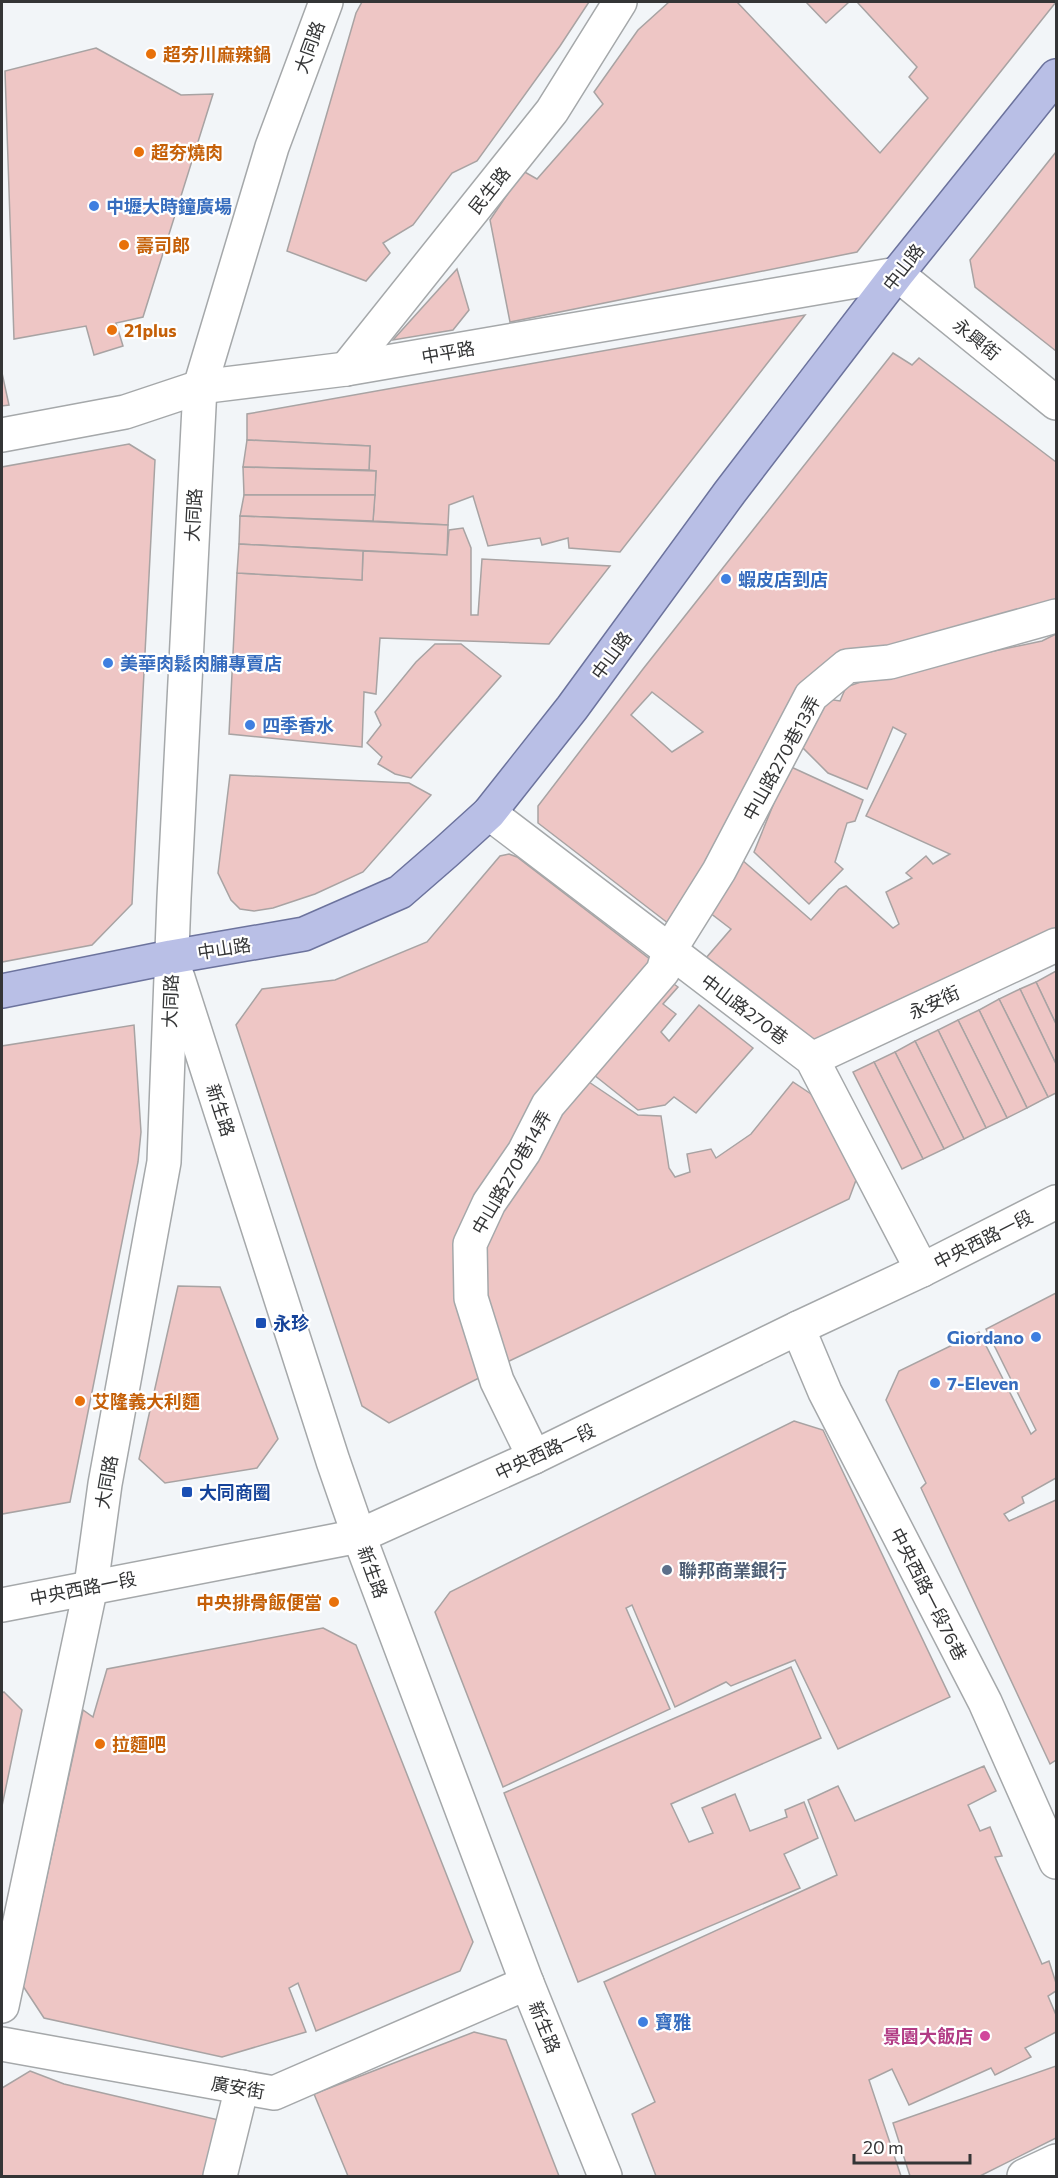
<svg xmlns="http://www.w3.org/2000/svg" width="1058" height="2178" viewBox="0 0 1058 2178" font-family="Commissioner,'Noto Sans TC',sans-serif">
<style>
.building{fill:#eec6c5;stroke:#a8a3a3;stroke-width:1.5;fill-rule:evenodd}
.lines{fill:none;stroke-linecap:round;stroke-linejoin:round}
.minor-casing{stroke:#a5a8aa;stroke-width:36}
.major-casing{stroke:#6c739d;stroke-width:36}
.minor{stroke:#fff;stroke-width:33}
.major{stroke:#b9bfe6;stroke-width:33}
.food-dot{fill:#e8710a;stroke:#fff;stroke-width:2}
.shop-dot{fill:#3f7fe0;stroke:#fff;stroke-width:2}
.transit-dot{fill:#1a4fb4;stroke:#fff;stroke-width:2}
.service-dot{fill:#5c6f8a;stroke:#fff;stroke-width:2}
.hotel-dot{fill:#d1479c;stroke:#fff;stroke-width:2}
.labels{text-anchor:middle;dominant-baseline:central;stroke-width:4.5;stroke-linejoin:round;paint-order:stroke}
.street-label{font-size:18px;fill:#343536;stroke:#fff}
.food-label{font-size:18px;font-weight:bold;fill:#c56008;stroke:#fff;text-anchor:start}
.shop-label{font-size:18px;font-weight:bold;fill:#366cbe;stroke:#fff;text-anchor:start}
.transit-label{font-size:18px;font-weight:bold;fill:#164399;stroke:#fff;text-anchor:start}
.service-label{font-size:18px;font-weight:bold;fill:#4e5e75;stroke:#fff;text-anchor:start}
.hotel-label{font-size:18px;font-weight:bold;fill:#b23c85;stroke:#fff;text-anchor:end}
</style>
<rect width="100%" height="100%" fill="#f2f5f8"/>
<!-- building -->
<g class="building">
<polygon points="362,2 589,2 560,46 477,161 452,173 413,225 383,243 390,253 366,281 287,251 356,13"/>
<polygon points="669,2 737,2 880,153 928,98 909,77 917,67 857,2 1056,2 857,252 510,322 490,220 523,171 537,179 603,104 594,92 638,30"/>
<polygon points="806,2 849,2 826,23"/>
<polygon points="96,48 181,95 213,94 143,317 116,323 123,346 94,355 86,326 14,339 5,71"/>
<polygon points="1056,152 1056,351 975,287 970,260"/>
<polygon points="457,269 469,310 453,330 393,340"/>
<polygon points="805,315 620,552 569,548 568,538 542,545 540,538 488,546 473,496 449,505 448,525 373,521 376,471 369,470 370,446 247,440 247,414"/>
<path d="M893 353 912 365 919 358 1056 462V606L832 659 673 927 538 823V806L643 669ZM652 692 703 732 672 752 631 715Z"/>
<polygon points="2,373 9,405 2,406"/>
<polygon points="247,440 370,446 369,470 243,467"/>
<polygon points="129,444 155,460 132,904 92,945 2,962 2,467"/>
<polygon points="243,467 376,471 375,495 244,495"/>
<polygon points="244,495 375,495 373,521 240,516"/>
<polygon points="240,516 448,525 447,555 239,544"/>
<polygon points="463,528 471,548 471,615 478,615 482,559 610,566 549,644 380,638 376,694 364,692 362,747 229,734 237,573 362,580 363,551 447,555 449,530"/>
<polygon points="239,544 363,551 362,580 237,573"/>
<polygon points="1056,634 1056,930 831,1044 807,1037 706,958 731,929 705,909 741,859 811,920 839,889 846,886 893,928 899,924 886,892 912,878 906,873 926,856 933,864 950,854 866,816 906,734 893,727 867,789 828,773 801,746 827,699 840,701 846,687 884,674 1042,641"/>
<polygon points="435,644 461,644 501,676 411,778 395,774 378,764 382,757 367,743 381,725 375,712 416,662"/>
<polygon points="789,766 863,800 855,821 847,823 835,862 843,869 809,904 754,852"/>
<polygon points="230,775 409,783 431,795 363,872 315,894 273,908 254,911 240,909 231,900 218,873"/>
<polygon points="509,854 517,857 651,960 459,1263 489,1373 389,1423 362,1406 236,1025 262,989 335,980 427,942 500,856"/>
<polygon points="1056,971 1056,1024 1036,982"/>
<polygon points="667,979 678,987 663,1004 676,1014 661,1032 669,1041 699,1005 753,1048 696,1113 674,1097 665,1105 638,1110 589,1071"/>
<polygon points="1036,982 1056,1024 1056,1064 1020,989"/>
<polygon points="1020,989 1056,1064 1056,1093 1048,1097 999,999"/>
<polygon points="999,999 1048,1097 1027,1108 979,1010"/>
<polygon points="979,1010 1027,1108 1007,1118 958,1020"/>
<polygon points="958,1020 1007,1118 986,1128 938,1030"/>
<polygon points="134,1025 141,1132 138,1162 70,1502 2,1514 2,1046"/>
<polygon points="938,1030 986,1128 964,1139 915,1041"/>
<polygon points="915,1041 964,1139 944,1149 895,1052"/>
<polygon points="895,1052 944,1149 923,1159 874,1062"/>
<polygon points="874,1062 923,1159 902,1169 853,1072"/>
<polygon points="583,1078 638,1115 661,1116 669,1168 675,1177 690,1172 687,1154 711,1149 716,1158 751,1134 793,1082 817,1098 859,1172 849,1199 505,1363 474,1259"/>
<polygon points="178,1286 220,1287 278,1439 257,1468 165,1483 139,1459"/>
<polygon points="1056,1293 1056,1478 1022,1497 1024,1503 1004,1514 1009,1521 1056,1500 1056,1760 1050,1764 921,1488 926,1483 886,1400 899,1371 979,1332 1031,1434 1036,1430 986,1329"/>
<polygon points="794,1421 823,1430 950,1697 838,1749 795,1660 731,1686 726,1682 675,1707 632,1605 626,1608 670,1709 503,1787 435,1612 450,1592"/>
<polygon points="323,1628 356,1645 473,1942 460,1971 316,2031 298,1983 289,1988 306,2032 222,2057 44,2018 23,1986 83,1710 93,1717 107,1669"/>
<polygon points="791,1667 821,1738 671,1804 689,1842 713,1833 702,1808 735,1794 750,1831 787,1817 785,1810 804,1802 818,1838 784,1854 800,1888 578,1982 504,1793"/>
<polygon points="4,1692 22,1710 2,1806 2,1693"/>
<polygon points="984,1766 996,1791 968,1805 980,1831 990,1827 1002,1856 995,1857 1042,1964 1049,1961 1056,1983 1056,1991 1048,1996 1056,2015 1056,2032 1025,2048 1031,2057 995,2075 991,2068 909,2105 892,2069 869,2080 901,2176 656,2176 632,2114 655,2102 604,1982 837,1875 808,1800 838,1786 855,1821"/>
<polygon points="474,2032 506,2040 559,2176 348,2176 314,2094"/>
<polygon points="1056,2066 1056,2138 980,2176 910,2176 893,2123"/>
<polygon points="30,2071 64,2084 223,2121 209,2176 2,2176 2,2088"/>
</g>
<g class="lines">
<defs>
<g id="minor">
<polyline points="346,369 552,111 620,2"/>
<polyline points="2,435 125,412 200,387 346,369 897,274 1056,403"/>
<polyline points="489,813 812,1059 922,1270"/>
<polyline points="178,978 333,1461 359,1536 527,1983 605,2176"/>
<polyline points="812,1059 1056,945"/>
<polyline points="798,1328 825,1392 985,1702 1056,1862"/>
<polyline points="534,1457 497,1381 471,1298 470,1244 489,1203 524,1152 548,1105 663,971 669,951 719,871 811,696 847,666 890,662 1056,616"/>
<polyline points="2,1605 359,1536 534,1457 798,1328 922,1270 1056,1202"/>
<polyline points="2,2006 91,1586 105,1484 164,1162 174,898 200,387 272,147 326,2"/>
<polyline points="2,2044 274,2093 527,1983"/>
<polyline points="220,2176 242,2087"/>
<polyline points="1024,2176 1056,2161"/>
</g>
<polyline id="major" points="2,991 171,957 304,934 400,892 446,852 489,813 572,708 730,492 897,274 1056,76"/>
</defs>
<!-- minor casing -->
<use href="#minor" class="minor-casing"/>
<!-- major casing -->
<use href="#major" class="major-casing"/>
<!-- minor -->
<use href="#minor" class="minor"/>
<!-- major -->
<use href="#major" class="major"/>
</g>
<!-- markers -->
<g class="food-dot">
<circle cx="151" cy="54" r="6"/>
<circle cx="139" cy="152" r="6"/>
<circle cx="124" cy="245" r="6"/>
<circle cx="112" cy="330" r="6"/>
<circle cx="80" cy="1401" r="6"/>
<circle cx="334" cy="1602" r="6"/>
<circle cx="100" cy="1744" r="6"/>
</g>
<g class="shop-dot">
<circle cx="94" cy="206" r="6"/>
<circle cx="726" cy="579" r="6"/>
<circle cx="108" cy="663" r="6"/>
<circle cx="250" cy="725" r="6"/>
<circle cx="1036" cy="1337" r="6"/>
<circle cx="935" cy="1383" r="6"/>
<circle cx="643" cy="2022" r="6"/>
</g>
<g class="transit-dot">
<rect x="255" y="1317" width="12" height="12" rx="3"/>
<rect x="181" y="1486" width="12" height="12" rx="3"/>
</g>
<circle class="service-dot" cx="667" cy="1570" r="6"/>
<circle class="hotel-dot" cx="985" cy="2036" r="6"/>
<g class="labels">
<!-- street labels -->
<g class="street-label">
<text transform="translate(309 47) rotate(-70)">大同路</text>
<text transform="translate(489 190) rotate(-51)">民生路</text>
<text transform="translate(903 267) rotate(-52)">中山路</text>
<text transform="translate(977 339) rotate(39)">永興街</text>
<text transform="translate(448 352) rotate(-10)">中平路</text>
<text transform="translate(193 515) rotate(-87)">大同路</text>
<text transform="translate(611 655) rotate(-54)">中山路</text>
<text transform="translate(781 758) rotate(-61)">中山路270巷13弄</text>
<text transform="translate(224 948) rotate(-9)">中山路</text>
<text transform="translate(170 1001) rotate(-88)">大同路</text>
<text transform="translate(934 1002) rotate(-25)">永安街</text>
<text transform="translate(745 1009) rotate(37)">中山路270巷</text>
<text transform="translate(221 1110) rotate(72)">新生路</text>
<text transform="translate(511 1172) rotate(-60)">中山路270巷14弄</text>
<text transform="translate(983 1239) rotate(-27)">中央西路一段</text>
<text transform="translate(545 1451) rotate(-25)">中央西路一段</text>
<text transform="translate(106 1482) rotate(-80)">大同路</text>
<text transform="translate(373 1572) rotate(70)">新生路</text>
<text transform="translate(83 1588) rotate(-11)">中央西路一段</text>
<text transform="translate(929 1594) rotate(63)">中央西路一段76巷</text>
<text transform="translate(545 2027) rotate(68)">新生路</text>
<text transform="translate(238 2087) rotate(10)">廣安街</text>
</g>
<!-- food labels -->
<g class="food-label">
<text x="163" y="54">超夯川麻辣鍋</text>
<text x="151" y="152">超夯燒肉</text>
<text x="136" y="245">壽司郎</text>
<text x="124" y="330">21plus</text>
<text x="92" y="1401">艾隆義大利麵</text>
<text x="322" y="1602" text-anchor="end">中央排骨飯便當</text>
<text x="112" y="1744">拉麵吧</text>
</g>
<!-- shop labels -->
<g class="shop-label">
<text x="106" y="206">中壢大時鐘廣場</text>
<text x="738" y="579">蝦皮店到店</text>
<text x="120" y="663">美華肉鬆肉脯專賣店</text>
<text x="262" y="725">四季香水</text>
<text x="1024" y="1337" text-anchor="end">Giordano</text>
<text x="947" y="1383">7-Eleven</text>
<text x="655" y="2022">寶雅</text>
</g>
<!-- transit labels -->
<g class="transit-label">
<text x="273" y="1323">永珍</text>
<text x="199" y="1492">大同商圈</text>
</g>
<!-- service labels -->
<g class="service-label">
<text x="679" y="1570">聯邦商業銀行</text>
</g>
<!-- hotel labels -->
<g class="hotel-label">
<text x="973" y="2036">景園大飯店</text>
</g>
</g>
<!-- border -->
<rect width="1058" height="2178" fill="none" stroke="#343536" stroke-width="6"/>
<!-- scale -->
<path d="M854 2154v9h116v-9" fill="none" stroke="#343536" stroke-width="3"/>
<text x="863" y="2154" font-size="18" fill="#343536" stroke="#ffffff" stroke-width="4.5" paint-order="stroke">20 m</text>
</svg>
